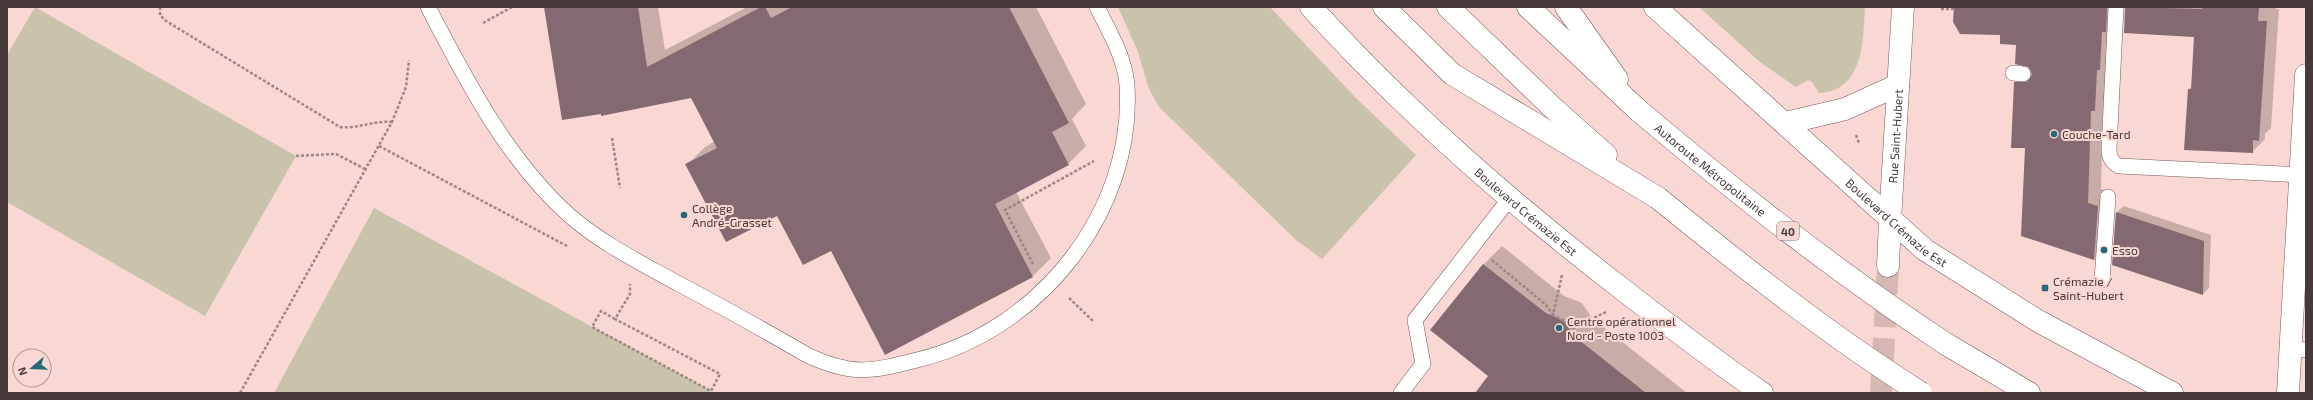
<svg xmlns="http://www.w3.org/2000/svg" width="2313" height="400" viewBox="0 0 2313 400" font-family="'Exo 2',sans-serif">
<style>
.green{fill:#c9c3ac}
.shadow{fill:#0003}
.building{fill:#846973}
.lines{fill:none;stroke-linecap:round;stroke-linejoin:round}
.secondary-tunnel{stroke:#d5b8b4;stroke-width:22;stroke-dasharray:22 11;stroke-linecap:butt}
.service-casing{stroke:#765a56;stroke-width:16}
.minor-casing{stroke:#765a56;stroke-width:23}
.tertiary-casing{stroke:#765a56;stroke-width:23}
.secondary-casing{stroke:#765a56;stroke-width:23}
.motorway-casing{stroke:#765a56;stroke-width:23}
.path{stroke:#9c8682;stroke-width:2.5;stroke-dasharray:3 2;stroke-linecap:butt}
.service{stroke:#fff;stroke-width:15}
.minor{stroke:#fff;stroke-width:22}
.tertiary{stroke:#fff;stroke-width:22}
.secondary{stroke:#fff;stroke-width:22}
.motorway{stroke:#fff;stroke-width:22}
.motorway-bridge-casing{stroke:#765a56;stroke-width:23;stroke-linecap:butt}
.motorway-bridge{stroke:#fff;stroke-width:22}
.poi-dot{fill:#246879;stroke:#f9d8d3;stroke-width:1.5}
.labels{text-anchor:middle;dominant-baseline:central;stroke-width:4;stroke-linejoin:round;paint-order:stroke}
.shield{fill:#f9d8d3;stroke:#7c6966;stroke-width:1}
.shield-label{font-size:11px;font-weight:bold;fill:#463937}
.poi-label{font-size:12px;fill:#463937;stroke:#f9d8d3;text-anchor:start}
.street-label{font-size:12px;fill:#463937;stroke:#f9d8d3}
</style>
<rect width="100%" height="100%" fill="#f9d8d3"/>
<!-- green -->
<g class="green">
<polygon points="35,7 296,156 205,316 7,202 7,55"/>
<polygon points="1118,7 1270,7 1356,98 1416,155 1322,259 1296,240 1159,107 1149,89 1138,52"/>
<path d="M1699 7H1865C1863 40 1864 91 1819 93L1812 82 1808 80 1796 87 1760 62Z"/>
<polygon points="374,208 714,393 274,393"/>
</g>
<!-- shadow -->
<g class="shadow">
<polygon points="545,7 658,7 665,50 747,7 1036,7 1086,104 1072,119 1086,146 1068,164 1016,192 1051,258 1033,276 886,353 831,249 777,214 687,165 705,147 715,141 692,97"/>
<polygon points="1954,7 2120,7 2108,96 2103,101 2101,189 2111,193 2108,245 2094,259 2022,235 2026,147 2015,83 2028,69 2031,69 2017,44"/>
<polygon points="2125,7 2276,7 2276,9 2279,9 2271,128 2265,134 2265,139 2252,152 2189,89 2193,86 2195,36 2125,32"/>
<polygon points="2124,206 2211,235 2209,288 2203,294 2113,265 2117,212"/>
<polygon points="1502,246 1564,296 1582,303 1592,318 1687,393 1476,393 1490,376 1431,330 1484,264"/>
</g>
<!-- building -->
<g class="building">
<polygon points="544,7 638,7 647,67 761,7 765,7 771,18 792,7 1009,7 1069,123 1052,132 1069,165 995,204 1033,277 885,355 831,251 803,265 777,216 726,242 685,164 717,148 691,98 601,116 601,114 562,120"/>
<polygon points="1954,7 2107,7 2106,32 2102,32 2100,70 2097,70 2095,111 2091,111 2088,203 2098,206 2094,260 2021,236 2025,148 2011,148 2014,82 2027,82 2032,75 2031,71 2028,67 2015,64 2016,45 2000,44 2000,35 1960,34 1953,22"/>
<polygon points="2125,7 2202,9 2202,7 2259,7 2258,21 2267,21 2259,141 2253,140 2253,153 2184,150 2188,89 2191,89 2194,37 2124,33"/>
<polygon points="2116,212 2204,241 2203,295 2112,265"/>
<polygon points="1483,264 1546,313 1564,321 1574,336 1646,393 1475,393 1488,376 1430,330"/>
</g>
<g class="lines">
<!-- secondary-tunnel -->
<polyline class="secondary-tunnel" points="1881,393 1888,266"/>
<defs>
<g id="service">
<path d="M428 7C466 80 507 160 570 216 601 243 641 263 677 283 721 306 764 330 807 355 852 376 870 372 917 360 1039 331 1135 212 1127 85 1125 58 1109 31 1097 7"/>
<path d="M2116 7 2109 149C2109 157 2111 162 2119 166L2301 175"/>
<polyline points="2013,73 2023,74"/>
<polyline points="2102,280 2108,197"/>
<polyline points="2291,349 2306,350"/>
<polyline points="1401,393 1423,364 1415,320 1510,198"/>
</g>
<polyline id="minor" points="2288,393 2306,75"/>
<g id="tertiary">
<path id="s1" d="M1890 220 1903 7"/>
</g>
<g id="secondary">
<path id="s2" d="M1311 7C1406 112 1514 206 1626 292 1671 327 1715 361 1762 393"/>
<path id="s3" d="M1655 7 1925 250 2038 321 2172 393"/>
<polyline points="1786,123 1845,109 1898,85"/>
<polyline points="1888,266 1890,220"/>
</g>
<g id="motorway">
<polyline points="1384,7 1452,74 1658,198"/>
<polyline points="1448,7 1552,107 1606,155"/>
<polyline points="1528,7 1638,110"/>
<polyline points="1566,7 1617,79"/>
<polyline points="1946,344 2029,393"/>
</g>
</defs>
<!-- service casing -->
<use href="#service" class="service-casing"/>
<!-- minor casing -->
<use href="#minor" class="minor-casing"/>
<!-- tertiary casing -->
<use href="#tertiary" class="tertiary-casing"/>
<!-- secondary casing -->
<use href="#secondary" class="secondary-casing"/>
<!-- motorway casing -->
<use href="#motorway" class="motorway-casing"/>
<!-- path -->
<g class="path">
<path d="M160 7V15L166 21 340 127C358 129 375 120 392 122"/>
<polyline points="1941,9 1954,9"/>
<polyline points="483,23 512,7"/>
<polyline points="1856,135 1859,143"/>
<polyline points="612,138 620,188"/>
<polyline points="379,146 567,246"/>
<polyline points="296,156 336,154 365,169"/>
<polyline points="1492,260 1546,305 1553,315"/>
<polyline points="1033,264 1005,210 1094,161"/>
<polyline points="1562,275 1553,315 1564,321 1571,329 1606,312"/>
<polyline points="1069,298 1094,322"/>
<polyline points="615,319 601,311 592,327 711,391 720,374 615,319 630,294 630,284"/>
<polyline points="240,393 392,122 406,87 409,60"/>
</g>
<!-- service -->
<use href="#service" class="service"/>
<!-- minor -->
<use href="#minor" class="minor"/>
<!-- tertiary -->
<use href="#tertiary" class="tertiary"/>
<!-- secondary -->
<use href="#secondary" class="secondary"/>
<!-- motorway -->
<use href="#motorway" class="motorway"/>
<defs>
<g id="motorway-bridge">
<path id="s4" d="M1638 110C1736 193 1838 273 1946 344"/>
<path d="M1658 198C1743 267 1829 335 1921 393"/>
</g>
</defs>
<!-- motorway-bridge casing -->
<use href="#motorway-bridge" class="motorway-bridge-casing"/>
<!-- motorway-bridge -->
<use href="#motorway-bridge" class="motorway-bridge"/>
</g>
<!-- markers -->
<g class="poi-dot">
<circle cx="2054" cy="134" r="4"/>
<circle cx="684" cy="215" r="4"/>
<circle cx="2104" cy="250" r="4"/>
<rect x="2041" y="284" width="8" height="8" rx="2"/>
<circle cx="1559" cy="328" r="4"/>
</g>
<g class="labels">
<!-- shield labels -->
<rect class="shield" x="1777" y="222" width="22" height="18" rx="3"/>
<g class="shield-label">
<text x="1788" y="231">40</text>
</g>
<!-- poi labels -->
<g class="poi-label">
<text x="2062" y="134">Couche-Tard</text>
<text x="692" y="208">Collège<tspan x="692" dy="14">André-Grasset</tspan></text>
<text x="2112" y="250">Esso</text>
<text x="2053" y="281">Crémazie /<tspan x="2053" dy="14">Saint-Hubert</tspan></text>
<text x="1567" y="321">Centre opérationnel<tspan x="1567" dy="14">Nord - Poste 1003</tspan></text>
</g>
<!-- street labels -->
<g class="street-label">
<text stroke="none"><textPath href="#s1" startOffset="84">Rue Saint-Hubert</textPath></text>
<text stroke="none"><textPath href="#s4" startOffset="94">Autoroute Métropolitaine</textPath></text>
<text stroke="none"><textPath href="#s2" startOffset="297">Boulevard Crémazie Est</textPath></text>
<text stroke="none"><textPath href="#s3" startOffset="324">Boulevard Crémazie Est</textPath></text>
</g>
</g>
<!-- border -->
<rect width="2313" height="400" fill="none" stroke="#463937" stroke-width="16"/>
<!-- north arrow -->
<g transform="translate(32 368) rotate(251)"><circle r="19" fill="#f9d8d3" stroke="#b19895"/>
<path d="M0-3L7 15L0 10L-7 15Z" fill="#246879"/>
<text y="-6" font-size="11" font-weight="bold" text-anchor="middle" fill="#463937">N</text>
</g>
</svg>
